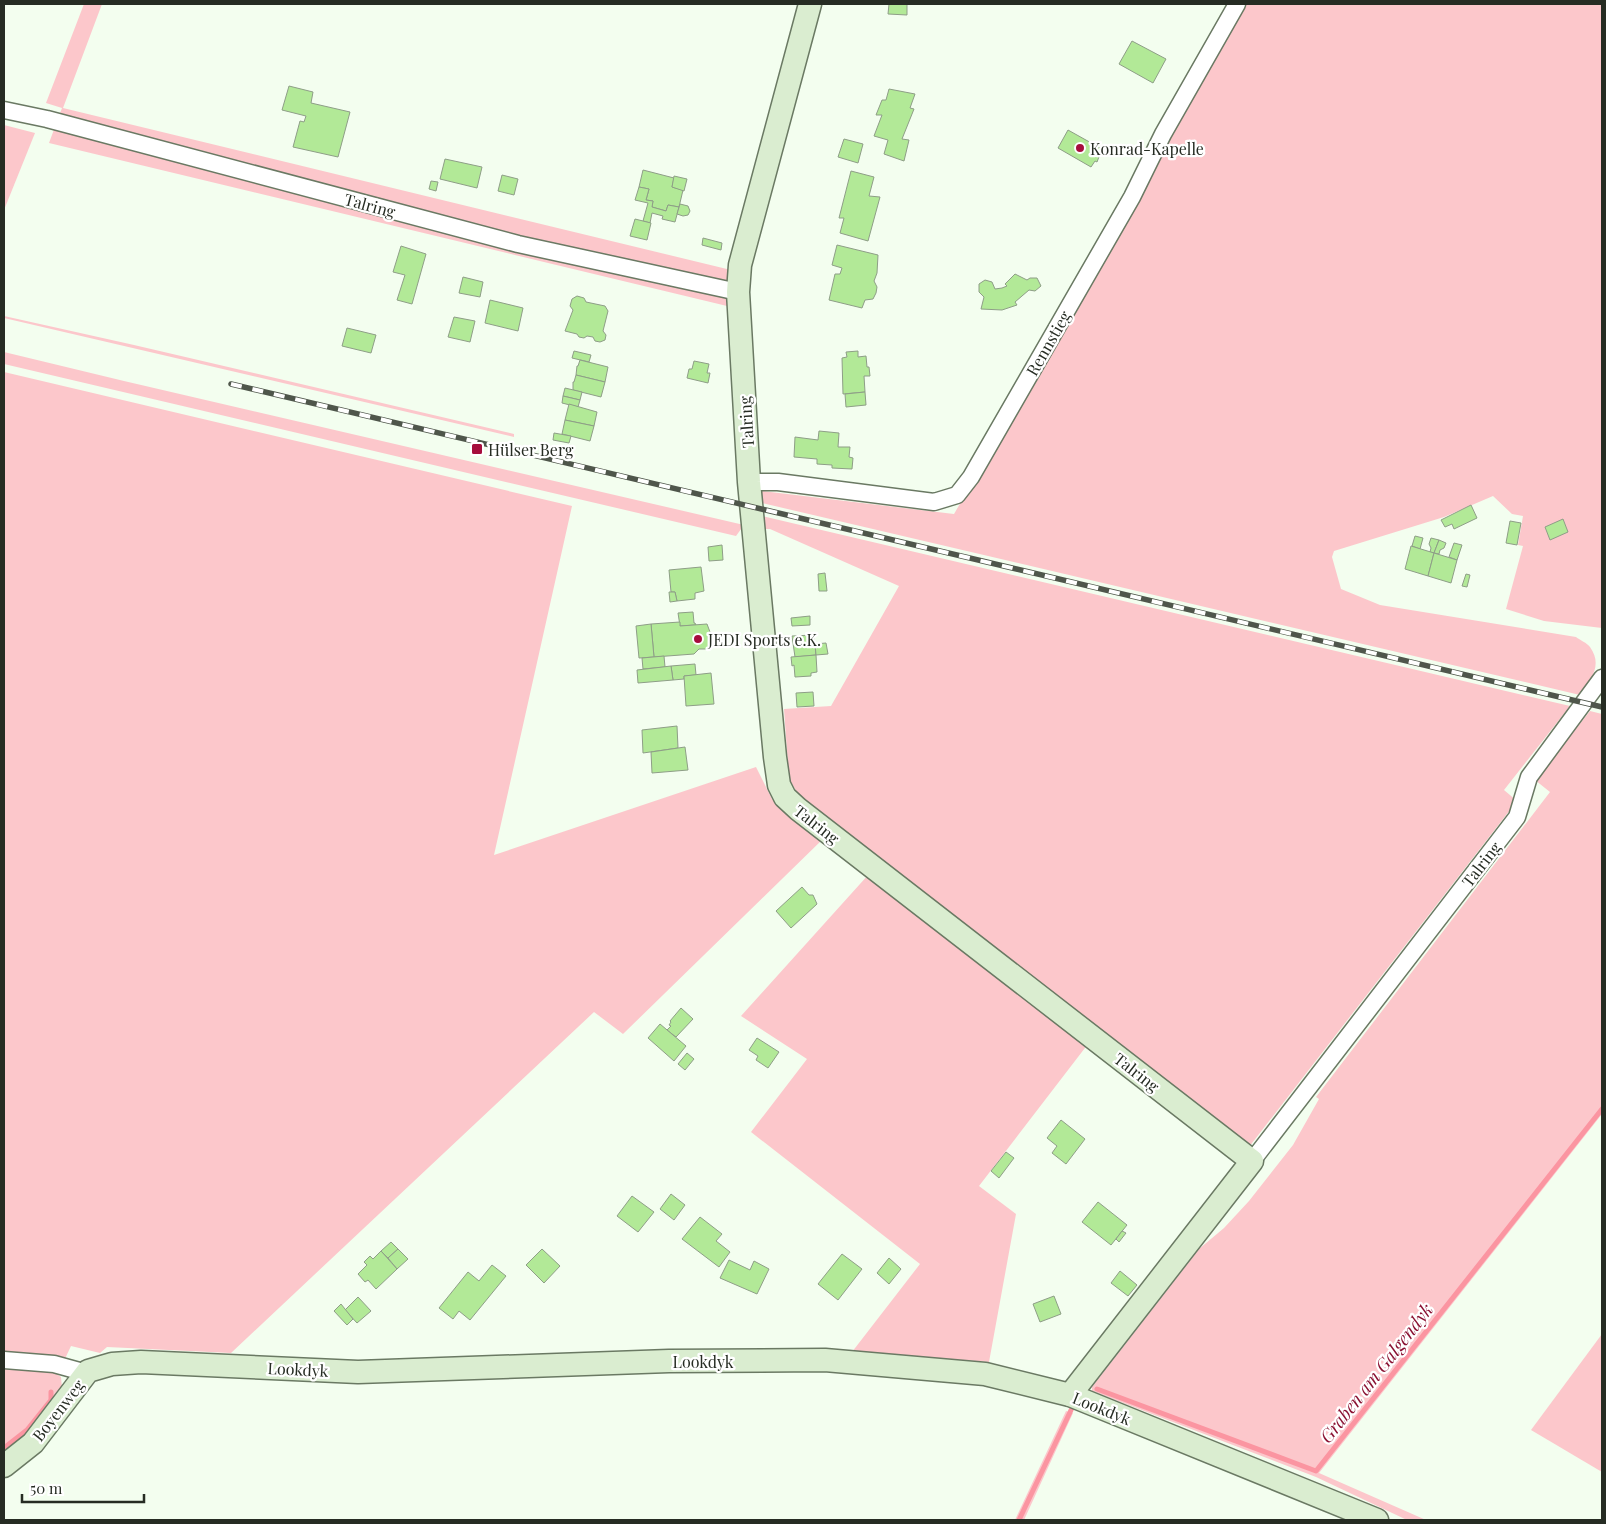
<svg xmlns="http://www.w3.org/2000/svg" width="1606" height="1524" viewBox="0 0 1606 1524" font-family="'Playfair Display',serif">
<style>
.green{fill:#fcc7cb}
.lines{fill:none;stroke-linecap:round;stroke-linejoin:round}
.stream{stroke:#fb95a1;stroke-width:5}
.building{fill:#b2e997;stroke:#8e9e87}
.street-casing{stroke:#6a7963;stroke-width:19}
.secondary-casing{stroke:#6a7963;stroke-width:25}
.street{stroke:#fff;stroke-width:16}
.secondary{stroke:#daedd0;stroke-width:22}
.rail-casing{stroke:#4f564b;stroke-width:5.5}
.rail{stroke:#fff;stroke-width:4;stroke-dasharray:11;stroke-linecap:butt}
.poi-dot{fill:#a60d3d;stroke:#fff;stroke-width:2}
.labels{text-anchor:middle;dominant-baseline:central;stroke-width:4.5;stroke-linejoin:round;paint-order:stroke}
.poi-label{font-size:16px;fill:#262c23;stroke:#fff;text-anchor:start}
.street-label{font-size:16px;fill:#262c23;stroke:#fff}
.water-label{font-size:18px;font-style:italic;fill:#8a1233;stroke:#fff}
</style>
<rect width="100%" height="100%" fill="#f3feef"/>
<!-- green -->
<g class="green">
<polygon points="84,4 102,4 63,108 731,270 727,306 49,143 62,108 46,103"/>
<path d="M1242 4H1602V628L1544 621 1506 609 1523 546 1518 545 1523 516 1512 514 1493 496 1444 517 1334 551 1332 557 1341 589 1380 605 1576 637C1580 640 1587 643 1590 647 1603 665 1591 680 1580 695L762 503 761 491 954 514 1136 202Z"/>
<polygon points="4,125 35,133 4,210"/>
<polygon points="4,316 134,345 514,434 514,437 4,318"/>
<polygon points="4,352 124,381 744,525 736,536 4,364"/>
<polygon points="4,372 572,506 494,855 756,767 772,799 824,838 623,1034 594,1012 231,1353 107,1347 100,1353 71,1346 63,1363 4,1356"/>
<polygon points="762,516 1570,706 1504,790 1517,801 1249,1147 800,797 789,779 784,709 831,706 899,586 770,529 763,529"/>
<polygon points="1590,711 1602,714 1602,1114 1319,1473 1426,1520 1407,1520 1316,1477 1092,1391 1092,1387 1199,1249 1224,1228 1249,1201 1293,1145 1319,1099 1316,1097 1550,792 1535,780"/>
<polygon points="869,874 1088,1044 979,1186 1016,1214 989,1362 852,1352 920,1264 751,1132 807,1059 741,1016"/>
<polygon points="1602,1334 1602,1472 1531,1430"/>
<polygon points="4,1365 49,1369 61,1377 62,1388 40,1426 4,1455"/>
<polygon points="1066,1411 1073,1413 1024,1520 1015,1520"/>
</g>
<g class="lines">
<!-- stream -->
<g class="stream">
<polyline points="1097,1389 1316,1471 1602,1109"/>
<polyline points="4,1448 27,1430 51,1400 51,1392"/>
<polyline points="1019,1520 1072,1408"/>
</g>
</g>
<!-- building -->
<g class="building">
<polygon points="889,4 907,4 907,15 888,14"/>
<polygon points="1132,41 1166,59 1153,83 1119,64"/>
<polygon points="289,86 313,92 311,103 350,112 338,157 293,147 300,121 304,122 306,116 282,110"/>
<polygon points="889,89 915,94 910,108 914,109 902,139 909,140 904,161 884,154 888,140 874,136 882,115 876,115 882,100 886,100"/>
<polygon points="1068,130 1102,149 1097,162 1095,161 1091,167 1058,148"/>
<polygon points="844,139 863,144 858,163 838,157"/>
<polygon points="445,159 482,167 477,188 440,179"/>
<polygon points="643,170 674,178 672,187 683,190 679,207 668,205 666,211 652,207 653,201 646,200 649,189 639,187"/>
<polygon points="851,171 874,177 869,196 880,197 868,241 840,233 844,218 839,218"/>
<polygon points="502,175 518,179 514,195 498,191"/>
<polygon points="674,176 687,179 684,191 672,187"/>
<polygon points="431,181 438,182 436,191 429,189"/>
<polygon points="639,187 649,189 646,200 653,201 652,207 666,211 668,205 679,207 675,222 662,219 663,216 652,213 650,223 643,221 648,203 635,200"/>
<polygon points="680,204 688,206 690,211 688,215 683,216 677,214"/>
<polygon points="635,219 651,223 647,240 630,236"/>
<polygon points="703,238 722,243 721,250 702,245"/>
<polygon points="837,245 878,255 877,273 874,281 877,287 876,293 873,299 865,300 862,308 829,300 835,274 840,274 842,268 832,265"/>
<polygon points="401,246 426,254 412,304 397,300 405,275 393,272"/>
<polygon points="1015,274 1027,280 1030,278 1037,278 1041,286 1035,291 1029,290 1015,302 1017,305 1002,310 981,309 984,297 979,292 979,284 985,280 992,282 995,289 1002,288 1007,286 1005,284"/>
<polygon points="463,277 483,282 480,297 459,293"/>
<polygon points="577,296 584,298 586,302 605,306 608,311 603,331 606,335 605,340 600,342 595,341 593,337 587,336 584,338 579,337 577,334 565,331 573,310 570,306 572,299"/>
<polygon points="490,300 523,308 518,331 485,323"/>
<polygon points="454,317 475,321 470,342 448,337"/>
<polygon points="347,328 376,335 371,353 342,346"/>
<polygon points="574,351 591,355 589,362 572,358"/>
<polygon points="858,351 858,357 866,356 867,367 869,367 870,376 864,376 865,392 843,394 842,358 847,357 846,352"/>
<polygon points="580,360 608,367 605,382 576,375 577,366 578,366"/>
<polygon points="694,361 709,364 707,373 710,373 708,383 687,378 689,369 692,369"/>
<polygon points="576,375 605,382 601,397 573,390 573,382 574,382"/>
<polygon points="565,388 582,392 580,400 563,396"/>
<polygon points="865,392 866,405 846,407 845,394"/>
<polygon points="563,396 580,400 578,407 562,403"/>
<polygon points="569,404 597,412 594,426 565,420"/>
<polygon points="565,420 594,426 590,441 562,434"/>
<polygon points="819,431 839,433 838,447 850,447 849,457 853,458 852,469 832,468 832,465 817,464 817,459 794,457 795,437 818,440"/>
<polygon points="554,433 571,436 569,443 553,440"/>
<polygon points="1471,505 1477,518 1454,529 1452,524 1445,527 1441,520"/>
<polygon points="1563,519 1568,532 1550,540 1545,527"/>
<polygon points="1510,521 1521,523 1517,545 1506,543"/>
<polygon points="1415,536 1423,538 1420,549 1412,546"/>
<polygon points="1431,538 1439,540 1434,553 1430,552 1431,548 1429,544"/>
<polygon points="1439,540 1446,543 1444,548 1440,550 1439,554 1434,553"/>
<polygon points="1454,543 1462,545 1457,560 1449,557"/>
<polygon points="722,545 723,560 709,561 708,547"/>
<polygon points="1411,546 1434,553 1428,576 1405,569"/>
<polygon points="1434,553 1457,560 1451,583 1428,576"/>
<polygon points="701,567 704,591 695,593 695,599 677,601 675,592 671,592 669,570"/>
<polygon points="825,573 827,591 819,591 818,574"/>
<polygon points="1466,574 1470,575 1467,587 1462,586"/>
<polygon points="669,592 675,592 677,601 670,602"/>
<polygon points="693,612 694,623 695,623 696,625 680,626 678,613"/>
<polygon points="810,616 810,625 792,626 791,618"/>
<polygon points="680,622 680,626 707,624 710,632 708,633 709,649 699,649 694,654 654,657 651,624"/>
<polygon points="651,624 654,657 639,658 636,626"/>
<polygon points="814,635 816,655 795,657 792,636"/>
<polygon points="826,643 828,654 816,655 815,644"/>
<polygon points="816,655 817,672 811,673 811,676 795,677 794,665 792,666 791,657"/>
<polygon points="664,656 665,667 643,669 642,658"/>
<polygon points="695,664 696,675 684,676 684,679 673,680 671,666"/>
<polygon points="671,666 673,680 638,683 637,670"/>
<polygon points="711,673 714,704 686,706 684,676"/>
<polygon points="813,692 814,706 797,707 796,693"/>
<polygon points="677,726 678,748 643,753 642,730"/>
<polygon points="685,747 688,770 652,773 651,752"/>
<polygon points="802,887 809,895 813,895 817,904 791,928 776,911"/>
<polygon points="681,1008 693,1019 676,1037 667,1030 671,1026 669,1025 671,1022 670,1021"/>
<polygon points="660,1024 686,1046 674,1061 648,1038"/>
<polygon points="757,1038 779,1052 768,1068 756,1060 758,1056 749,1050"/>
<polygon points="687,1053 694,1059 685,1070 678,1064"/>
<polygon points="1061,1120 1085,1139 1066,1164 1052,1153 1057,1146 1047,1138"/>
<polygon points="1006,1152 1014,1158 999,1178 991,1171"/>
<polygon points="671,1194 685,1205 674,1220 660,1209"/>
<polygon points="632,1196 654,1212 638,1232 617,1216"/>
<polygon points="1098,1202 1127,1225 1111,1245 1082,1222"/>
<polygon points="700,1217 722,1234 716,1241 730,1252 719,1267 682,1239"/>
<polygon points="1122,1231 1126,1233 1119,1242 1116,1239"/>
<polygon points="391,1242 398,1249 388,1258 381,1251"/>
<polygon points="398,1249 408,1259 397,1269 388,1258"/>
<polygon points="542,1249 560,1266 544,1283 526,1265"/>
<polygon points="381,1251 397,1269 376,1289 368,1280 365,1282 358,1274 367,1265 364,1262 370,1256 373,1259"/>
<polygon points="842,1254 862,1269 838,1300 818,1284"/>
<polygon points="889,1258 901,1269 889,1284 877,1273"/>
<polygon points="729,1260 750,1270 754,1261 769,1269 757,1294 720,1278"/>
<polygon points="492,1265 506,1276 470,1320 459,1311 453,1319 439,1308 468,1272 479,1281"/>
<polygon points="1120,1271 1137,1285 1128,1296 1111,1283"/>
<polygon points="1054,1296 1061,1314 1040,1322 1033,1304"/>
<polygon points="358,1297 371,1311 357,1323 345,1310"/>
<polygon points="341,1304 353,1319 347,1325 334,1311"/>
</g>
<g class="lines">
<defs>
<g id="street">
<polyline points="4,110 47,119 518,244 738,292"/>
<polyline points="749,482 778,482 934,502 957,495 971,477 1132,197 1163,134 1237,4"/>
<polyline points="1252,1161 1517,817 1529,777 1602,678"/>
<polyline points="4,1360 54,1364 83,1372 88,1371"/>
</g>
<g id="secondary">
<polyline points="810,4 740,265 738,292 749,482 775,757 779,785 785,797 798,809 1252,1161 1070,1395"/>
<polyline points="4,1466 33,1443 88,1371 112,1364 141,1362 358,1372 669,1361 825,1360 985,1374 1070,1395 1377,1520"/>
</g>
</defs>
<!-- street casing -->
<use href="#street" class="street-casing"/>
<!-- secondary casing -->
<use href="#secondary" class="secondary-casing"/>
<!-- street -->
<use href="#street" class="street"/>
<!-- secondary -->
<use href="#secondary" class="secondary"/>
<defs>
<polyline id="rail" points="231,384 1602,707"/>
</defs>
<!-- rail casing -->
<use href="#rail" class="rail-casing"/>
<!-- rail -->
<use href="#rail" class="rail"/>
</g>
<!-- markers -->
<g class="poi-dot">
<circle cx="1080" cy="148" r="5"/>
<rect x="471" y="443" width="12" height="12" rx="2.5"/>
<circle cx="698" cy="639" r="5"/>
</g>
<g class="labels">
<!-- poi labels -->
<g class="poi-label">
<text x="1090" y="148">Konrad-Kapelle</text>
<text x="488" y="449">Hülser Berg</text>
<text x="708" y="639">JEDI Sports e.K.</text>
</g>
<!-- street labels -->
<g class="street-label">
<text transform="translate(370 205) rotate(15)">Talring</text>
<text transform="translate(1048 343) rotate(-60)">Rennstieg</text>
<text transform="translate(746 422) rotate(-94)">Talring</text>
<text transform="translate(817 824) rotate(38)">Talring</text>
<text transform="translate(1481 864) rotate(-52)">Talring</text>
<text transform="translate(1137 1072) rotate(38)">Talring</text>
<text x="703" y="1361">Lookdyk</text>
<text transform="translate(298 1369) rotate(3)">Lookdyk</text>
<text transform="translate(1102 1408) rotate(22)">Lookdyk</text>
<text transform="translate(58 1410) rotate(-52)">Boyenweg</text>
</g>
<!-- water labels -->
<g class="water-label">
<text transform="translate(1376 1373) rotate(-52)">Graben am Galgendyk</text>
</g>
</g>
<!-- border -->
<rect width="1606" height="1524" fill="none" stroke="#262c23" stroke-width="10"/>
<!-- scale -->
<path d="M22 1494v8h122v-8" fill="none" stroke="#262c23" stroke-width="2.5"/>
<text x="30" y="1494" font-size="15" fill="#262c23" stroke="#ffffff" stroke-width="4" paint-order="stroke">50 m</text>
</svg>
